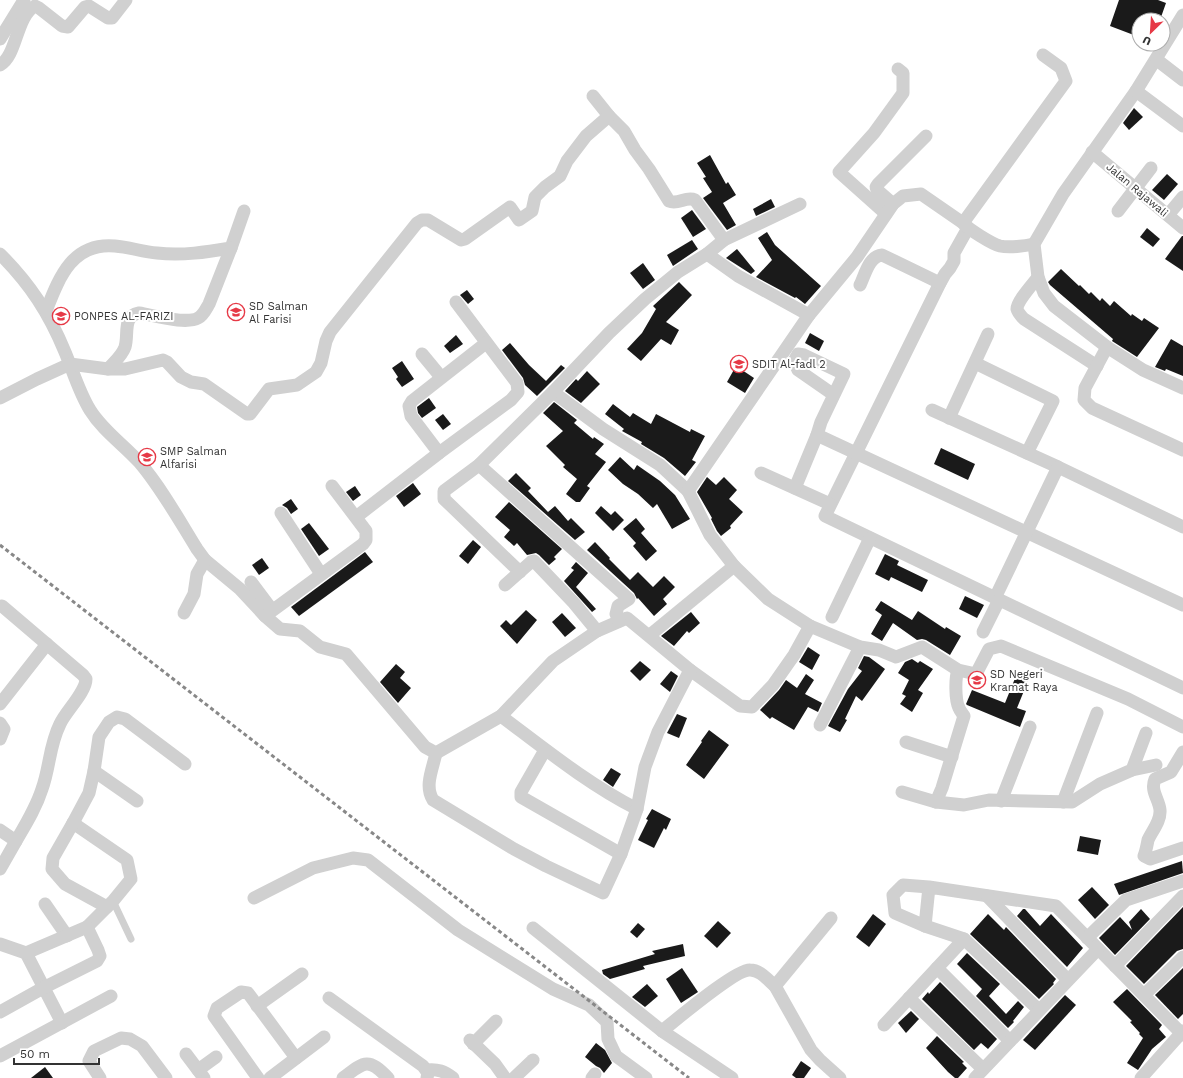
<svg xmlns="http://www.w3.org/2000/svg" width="1183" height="1078" viewBox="0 0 1183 1078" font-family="'Work Sans',sans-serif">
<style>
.building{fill:#1a1a1a}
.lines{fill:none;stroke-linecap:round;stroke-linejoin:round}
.lane{stroke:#d0d0d0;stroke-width:7}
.street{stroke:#d0d0d0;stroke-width:13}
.rail{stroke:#888;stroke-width:3;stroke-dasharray:4 3;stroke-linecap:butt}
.labels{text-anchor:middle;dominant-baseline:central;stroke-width:4;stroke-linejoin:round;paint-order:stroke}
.street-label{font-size:11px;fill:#333;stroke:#fff}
.poi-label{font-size:11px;fill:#333;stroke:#fff;text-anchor:start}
</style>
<rect width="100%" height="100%" fill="#fff"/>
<!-- building -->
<g class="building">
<polygon points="1119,0 1158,0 1166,3 1160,20 1139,20 1139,37 1110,26"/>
<polygon points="1134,108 1143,117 1129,130 1123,123"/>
<polygon points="710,155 726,184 728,182 736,195 723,203 736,225 727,230 703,198 712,192 703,178 706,177 697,163"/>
<polygon points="1167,174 1178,184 1164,200 1152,190"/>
<polygon points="771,199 775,207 756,216 753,209"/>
<polygon points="692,210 706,229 693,237 681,218"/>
<polygon points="1147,228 1160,239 1153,247 1140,237"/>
<polygon points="767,232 775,245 821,286 805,304 796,297 795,298 756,277 772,260 758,238"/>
<polygon points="1182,236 1183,236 1183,271 1165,259"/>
<polygon points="692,240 698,249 673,266 667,255"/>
<polygon points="737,249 755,271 751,274 726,258"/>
<polygon points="643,263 655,280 643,289 630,273"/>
<polygon points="1061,269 1079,286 1080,285 1089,294 1091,292 1100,301 1102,298 1110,306 1114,301 1131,316 1132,314 1142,321 1144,318 1159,328 1137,357 1112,341 1113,339 1050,285 1048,282"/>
<polygon points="679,282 692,295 666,322 679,330 671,345 661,339 641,361 627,349 642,333 656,309 653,306"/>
<polygon points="467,290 474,299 468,304 460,295"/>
<polygon points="810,333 824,341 819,351 805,343"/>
<polygon points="456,335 463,344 450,353 444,346"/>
<polygon points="1171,339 1183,346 1183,376 1166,369 1165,371 1155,367"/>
<polygon points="510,343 529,365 546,381 561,365 565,368 537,396 525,385 523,378 502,350"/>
<polygon points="402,361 414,379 402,387 396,379 398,377 392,368"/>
<polygon points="736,366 754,378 745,393 727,382"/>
<polygon points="587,371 600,384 581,403 565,391 576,379 578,381"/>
<polygon points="429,398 436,408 422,418 418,413 417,407"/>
<polygon points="554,402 577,420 574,423 593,439 594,437 604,444 595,454 606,462 587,486 590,488 580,502 576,502 566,494 577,479 563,467 565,465 546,446 563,431 543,413"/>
<polygon points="613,404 630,417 633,413 651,424 656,414 690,432 691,429 705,436 692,460 696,462 685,476 664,458 641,444 642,442 622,431 624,429 605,414"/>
<polygon points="443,414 451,424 443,430 435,420"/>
<polygon points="941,448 975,464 968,480 934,464"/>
<polygon points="620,457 634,470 637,465 660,481 675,495 690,519 672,529 657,504 653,508 638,494 623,484 608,470"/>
<polygon points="516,473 531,488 528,491 548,512 555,506 568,521 571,518 585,532 575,540 508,481"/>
<polygon points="707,477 716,485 724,477 737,490 729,499 743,512 730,526 731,528 721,536 717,531 711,519 712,518 697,492"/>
<polygon points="413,483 421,494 404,507 396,496"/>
<polygon points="355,486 361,495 353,501 346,492"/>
<polygon points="291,499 298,509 291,514 287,508 282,505"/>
<polygon points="509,502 562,549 554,557 556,559 549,565 539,555 536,553 527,555 517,543 514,546 504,537 510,530 495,517"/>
<polygon points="601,506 611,515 615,511 624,520 613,531 595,513"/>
<polygon points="636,518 645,529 641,533 657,551 646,561 633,546 636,543 623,529"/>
<polygon points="309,523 329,549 319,556 301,529"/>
<polygon points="473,540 481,547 468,564 459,556"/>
<polygon points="595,542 610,558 609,559 630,580 638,572 653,587 664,576 675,587 663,599 667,604 654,616 638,598 637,599 634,593 587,550"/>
<polygon points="365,552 373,562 299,616 291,607"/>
<polygon points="885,554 899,561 897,565 928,580 922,592 891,577 889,581 875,574"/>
<polygon points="262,558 269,568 259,575 252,565"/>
<polygon points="576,562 588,573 576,587 596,609 592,612 564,581 574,570 571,568"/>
<polygon points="965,596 984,605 977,618 959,609"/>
<polygon points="881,601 912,620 918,611 945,629 946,627 961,636 950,655 926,640 922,639 917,640 893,623 882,641 871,634 882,615 875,610"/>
<polygon points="526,610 537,620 517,644 500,626 506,620 511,625"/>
<polygon points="691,612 700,623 689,633 687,631 674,646 661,636"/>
<polygon points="562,613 576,628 565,637 552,622"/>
<polygon points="808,647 820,655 812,670 799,662"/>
<polygon points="864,656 869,657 885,669 862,701 856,696 845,719 847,720 840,732 828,726 848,689 862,671 858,668"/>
<polygon points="912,659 918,663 920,661 933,669 918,690 923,693 912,712 900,704 906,696 902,694 909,680 898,673 905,662"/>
<polygon points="640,661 651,670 640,681 630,671"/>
<polygon points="396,664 405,672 400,678 411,688 398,703 380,682"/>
<polygon points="671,671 678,676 670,692 660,684"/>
<polygon points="1018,671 1030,676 1017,708 1026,711 1020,727 967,705 966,704 972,690 1005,703"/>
<polygon points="806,674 814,680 805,694 822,703 818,712 808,707 794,730 772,717 770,719 760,710 779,690 786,680 797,688"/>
<polygon points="677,714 687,718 679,738 667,733"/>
<polygon points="709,730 729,745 704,779 686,765 702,742 701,741"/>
<polygon points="611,768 621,774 613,787 603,780"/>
<polygon points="652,809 671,819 666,830 664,828 654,848 638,840 648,820 646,819"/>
<polygon points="1080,836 1101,840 1098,855 1077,851"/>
<polygon points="1182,861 1183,873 1119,895 1114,884"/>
<polygon points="1092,887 1109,905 1095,919 1078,900"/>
<polygon points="1183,907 1183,949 1177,951 1144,984 1126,966"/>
<polygon points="1023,909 1025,909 1040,926 1051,914 1083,948 1067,967 1017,916"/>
<polygon points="1141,909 1150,919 1115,955 1099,938 1120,917 1132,930 1129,922"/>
<polygon points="873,914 886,924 869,947 856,937"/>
<polygon points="988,914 1004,930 1006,927 1056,979 1053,983 1054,984 1039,999 970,934"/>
<polygon points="718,921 731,933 717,948 704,936"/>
<polygon points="638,923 645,929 637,938 630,932"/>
<polygon points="683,944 685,956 643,966 645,969 610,979 603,974 602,970 655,954 652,951"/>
<polygon points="967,953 1000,984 989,996 1006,1014 1018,1001 1024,1007 1013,1021 1014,1022 1008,1028 976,996 982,989 957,964"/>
<polygon points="682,968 698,992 681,1003 666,979"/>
<polygon points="1183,968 1183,1014 1178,1019 1155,995"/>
<polygon points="940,982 997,1039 988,1049 981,1043 974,1050 922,999 928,992 929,994"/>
<polygon points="647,984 658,996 645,1007 632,997"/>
<polygon points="1127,989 1162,1025 1159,1029 1166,1037 1152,1049 1138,1070 1127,1063 1143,1038 1139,1034 1140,1033 1130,1022 1132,1021 1113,1002"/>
<polygon points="1065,995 1076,1005 1035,1050 1023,1040"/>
<polygon points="911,1011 919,1019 906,1033 898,1023"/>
<polygon points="937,1036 964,1062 962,1063 967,1068 958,1078 955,1078 948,1072 926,1048"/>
<polygon points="596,1043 605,1050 612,1063 604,1073 600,1068 596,1066 585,1057"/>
<polygon points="801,1061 811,1068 804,1078 796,1078 792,1075"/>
<polygon points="45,1067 53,1078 31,1078"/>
</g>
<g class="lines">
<!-- lane -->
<polyline class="lane" points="113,901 131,939"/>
<!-- street -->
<g class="street">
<polyline points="1183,15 1136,91 1063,194 1034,244 1038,277 1044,293 1054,306 1107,347 1143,370 1183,388"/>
<polyline points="0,39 24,0"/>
<polyline points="1157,60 1183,80"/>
<path d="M0 65C17 56 16 16 35 6L39 8 62 26 68 27 85 7 89 6 108 18H112L126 0"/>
<polyline points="1136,91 1183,126"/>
<path d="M593 96 609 116 624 131 635 150 649 169 669 201C678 205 686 196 695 200L724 240"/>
<polyline points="1092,152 1183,228"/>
<polyline points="893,204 877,190 876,187 878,184 926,136"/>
<polyline points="1118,211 1151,168"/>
<polyline points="886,214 839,172 874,133 903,93 903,73 898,69"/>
<polyline points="1168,215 1183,197"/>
<polyline points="963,223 1066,81 1061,68 1043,55"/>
<polyline points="968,228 954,253 954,261 950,268 945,274 940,283 825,516 1183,688"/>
<path d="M0 254C30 284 49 313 65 352 73 371 79 392 90 410 103 431 124 445 140 463 162 489 179 520 197 549L205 560 240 589 265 616 280 629 300 631 320 647 346 654 425 747 436 753 501 716 553 661 597 631 627 618 690 670 740 706 752 707 773 685 794 655 810 626"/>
<polyline points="707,254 738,276 809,315"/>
<path d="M1038 277C1033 284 1017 301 1017 309 1018 313 1021 316 1024 319L1097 366"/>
<path d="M860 285C865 275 869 256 882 255L940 283"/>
<path d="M46 311C59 278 72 242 115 246 129 247 143 252 157 253 182 256 207 252 231 248L244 211"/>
<polyline points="1107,347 1085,388 1084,400 1092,408 1183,450"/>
<polyline points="422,354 441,377"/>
<polyline points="975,363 1053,401 1027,453"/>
<polyline points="108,369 125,369 163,360 167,362 181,377 191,382 204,384 247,414 250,414 269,389 297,385 316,372 321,363 326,341 330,332 417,223 422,220 428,220 461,240 465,239 510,207 519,220 532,211 535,197 545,187 560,176 567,161 586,136 609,116"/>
<polyline points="553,392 603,429 660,465 688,491 710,535 734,566 768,599 810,626 860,647 879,650 896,657 922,647 958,670 976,674 989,649 1001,646 1128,699 1183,727"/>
<path d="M0 398 37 379 70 364 108 369C114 362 122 356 125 347 129 334 122 316 139 313 153 315 186 325 198 318 203 316 206 309 209 304L231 248"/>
<polyline points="932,410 1058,467 1183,527"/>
<polyline points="949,418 988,334"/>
<polyline points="817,435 1183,605"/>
<polyline points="439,453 511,400 518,392 517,383 456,302"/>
<polyline points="479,465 629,599 618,606 616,614 619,621"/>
<polyline points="761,473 830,504"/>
<polyline points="795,488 817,435 821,422 844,374 804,355 798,354 794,361 798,370 834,395"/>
<path d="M688 491 809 315 857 257 893 204 903 196 921 194 963 223C968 229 992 244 1000 246 1009 248 1025 246 1034 244"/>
<polyline points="281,513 321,574"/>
<polyline points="356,517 439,453 411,416 409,406 412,401 486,343"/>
<polyline points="520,572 444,499 444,491 479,465 553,392 609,333 645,299 678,272 707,254 724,240 800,204"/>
<polyline points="251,582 272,610"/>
<polyline points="505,585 531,562 534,561 574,603 597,631"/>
<polyline points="995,598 1058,467"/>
<path d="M2 606 83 675 86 679C86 692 66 711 60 724 49 746 50 767 42 789 36 808 26 824 16 841"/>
<polyline points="184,613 194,594 197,574 205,560"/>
<polyline points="265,616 363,544 366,540 366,531 332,486"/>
<polyline points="832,617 870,538"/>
<polyline points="983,632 999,600"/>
<polyline points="650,635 734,566"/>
<path d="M958 670C955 678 955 700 959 708 960 711 963 714 964 716L942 788 936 802 964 805 989 800 1072 802 1100 784 1132 770 1146 733"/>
<polyline points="0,704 47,644"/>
<path d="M501 716C545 749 588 784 637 809"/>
<polyline points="0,723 4,729 0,739"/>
<polyline points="820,725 860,647"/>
<polyline points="906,742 952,757"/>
<polyline points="545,750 521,792 521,797 621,854"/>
<path d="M1183 752 1171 772 1155 779C1150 791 1159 799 1160 810 1161 821 1152 831 1148 840 1147 845 1146 851 1144 856L1150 859 1183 848"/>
<path d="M436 753C433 768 424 786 433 800L514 849 546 866 603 893 621 854 637 809 645 767 658 732 690 670"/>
<polyline points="1132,770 1156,765"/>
<polyline points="94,771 137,801"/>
<polyline points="902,792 936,802"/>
<polyline points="1001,801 1030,727"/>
<polyline points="1063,802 1097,713"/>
<polyline points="73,823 127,860 131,879 113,901 87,927"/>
<polyline points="0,830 16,841 0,869"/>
<polyline points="929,887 903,885 893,895 895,913 925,926 929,887 1056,906 1183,1035"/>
<polyline points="987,896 1068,980"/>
<polyline points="254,898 313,868 353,858 368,860 458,930 553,989 589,1005 607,1022 608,1039 616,1056 646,1078"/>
<polyline points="45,904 67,936"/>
<polyline points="107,907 65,884 52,869 53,858 73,823 89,793 94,771 99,737 109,722 117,717 125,719 185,764"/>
<polyline points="831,918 775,986 811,1050 820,1060 840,1078"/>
<polyline points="925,926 964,939 1039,1010"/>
<polyline points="533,928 662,1031 732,1078"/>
<polyline points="1087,938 1126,900 1183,881"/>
<polyline points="0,944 26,953 62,1023"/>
<polyline points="1115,966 1183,896"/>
<polyline points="937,968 1010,1041"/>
<polyline points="1144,995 1183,957"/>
<polyline points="329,998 423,1066 428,1073 427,1078"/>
<polyline points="909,998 983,1069"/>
<polyline points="257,1006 302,974"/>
<polyline points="0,1012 43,988 97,961 100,956 98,950 87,927 26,953"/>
<polyline points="884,1025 964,939"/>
<path d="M662 1031C676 1020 736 969 750 970 760 970 767 979 775 986"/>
<polyline points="470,1040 495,1064 505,1078"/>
<polyline points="473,1044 496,1021"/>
<polyline points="186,1054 204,1078"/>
<polyline points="0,1056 111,996"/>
<polyline points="198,1070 216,1057"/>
<path d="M427 1070C438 1069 444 1071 453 1078"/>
<polyline points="100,1078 89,1061 94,1051 121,1038 130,1039 142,1046 166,1078"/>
<polyline points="258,1078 214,1016 217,1008 241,992 248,993 296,1058"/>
<polyline points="270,1078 324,1037"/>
<path d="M343 1078C364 1062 368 1057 388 1078"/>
<polyline points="514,1078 533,1060"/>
<polyline points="592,1078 595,1074"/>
<polyline points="975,1078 1098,949"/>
<polyline points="1141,1078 1183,1031"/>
</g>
<!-- rail -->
<polyline class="rail" points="0,545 689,1078"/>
</g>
<!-- icons -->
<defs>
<symbol id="school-ring" viewBox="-11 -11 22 22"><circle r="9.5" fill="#fff" stroke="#e63946" stroke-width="1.5"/><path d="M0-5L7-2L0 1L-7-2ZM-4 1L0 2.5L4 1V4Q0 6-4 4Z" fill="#e63946"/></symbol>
</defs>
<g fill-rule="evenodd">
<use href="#school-ring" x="226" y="302" width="20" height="20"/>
<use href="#school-ring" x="51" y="306" width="20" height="20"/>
<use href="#school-ring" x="729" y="354" width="20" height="20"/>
<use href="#school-ring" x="137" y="447" width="20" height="20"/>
<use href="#school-ring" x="967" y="670" width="20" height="20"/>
</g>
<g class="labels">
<!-- street labels -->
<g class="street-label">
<text transform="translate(1137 190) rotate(40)">Jalan Rajawali</text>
</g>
<!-- poi labels -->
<g class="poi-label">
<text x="249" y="306">SD Salman<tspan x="249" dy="13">Al Farisi</tspan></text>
<text x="74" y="316">PONPES AL-FARIZI</text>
<text x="752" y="364">SDIT Al-fadl 2</text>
<text x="160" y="451">SMP Salman<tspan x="160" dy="13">Alfarisi</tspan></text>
<text x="990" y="674">SD Negeri<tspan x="990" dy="13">Kramat Raya</tspan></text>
</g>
</g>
<!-- north arrow -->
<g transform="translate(1151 32) rotate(205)"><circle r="19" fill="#ffffff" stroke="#adadad"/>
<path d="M0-3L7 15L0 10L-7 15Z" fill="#e63946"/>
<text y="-6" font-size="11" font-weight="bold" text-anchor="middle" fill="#333333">U</text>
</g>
<!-- scale -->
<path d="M14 1058v6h85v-6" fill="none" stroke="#333333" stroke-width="2"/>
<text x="20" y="1058" font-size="12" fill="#333333" stroke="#ffffff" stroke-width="3" paint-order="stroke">50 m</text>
</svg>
